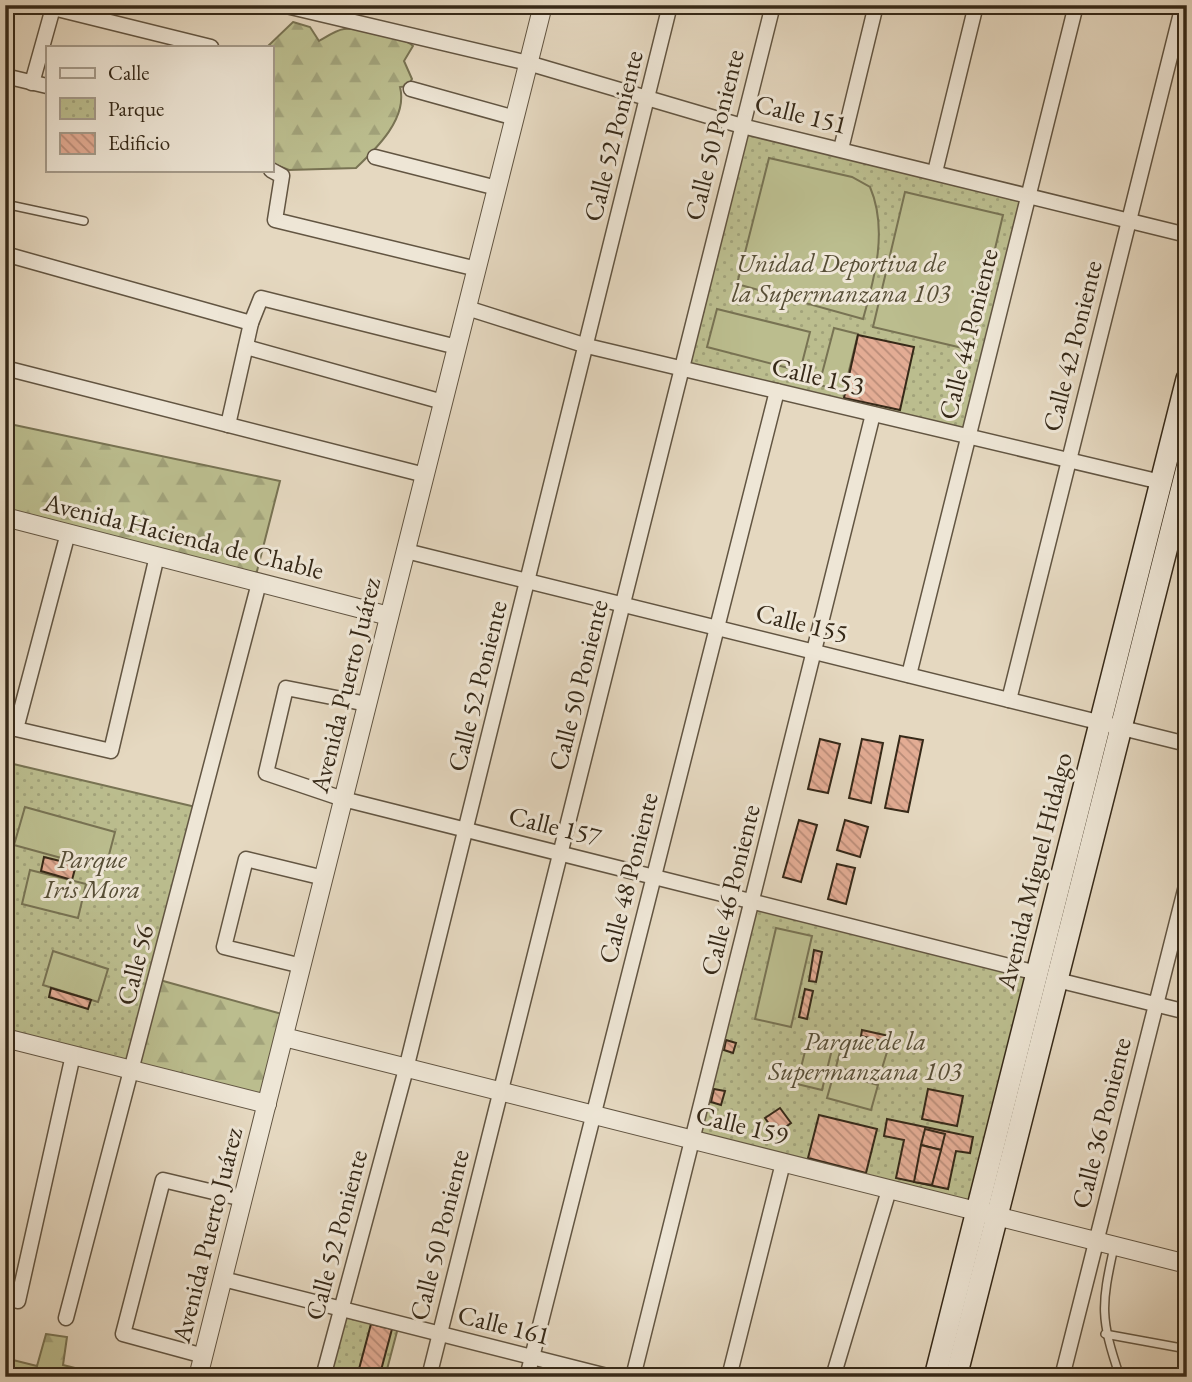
<svg xmlns="http://www.w3.org/2000/svg" width="1192" height="1382" viewBox="0 0 1192 1382" font-family="'EB Garamond',serif">
<style>
.forest{fill:url(#forest-firs);stroke:#787353;stroke-width:2}
.park{fill:url(#park-dots);stroke:#787353;stroke-width:2}
.garden{fill:#bbbd8e;stroke:#787353;stroke-width:2}
.building{fill:url(#building-back-hatch);stroke:#362918;stroke-width:2}
.lines{fill:none;stroke-linecap:round;stroke-linejoin:round}
.service-casing{stroke:#625542;stroke-width:10}
.minor-casing{stroke:#625542;stroke-width:17}
.tertiary-casing{stroke:#625542;stroke-width:20}
.secondary-casing{stroke:#362918;stroke-width:24}
.service{stroke:#eee6d6;stroke-width:7}
.minor{stroke:#eee6d6;stroke-width:14}
.tertiary{stroke:#eee6d6;stroke-width:18}
.secondary{stroke:#eee6d6;stroke-width:21}
.labels{text-anchor:middle;dominant-baseline:central;stroke-width:6;stroke-linejoin:round;paint-order:stroke}
.street-label{font-size:26px;fill:#362918;stroke:#eee6d6}
.park-label{font-size:26px;font-style:italic;fill:#574e36;stroke:#eee6d6}
</style>
<defs>
<pattern id="forest-firs" width="22" height="20" patternUnits="userSpaceOnUse" patternTransform="scale(1.75)"><rect width="22" height="20" fill="#bbbd8e"/><path d="M5 1l3.5 6h-7zM16 11l3.5 6h-7z" fill="#a1a27a"/></pattern>
<pattern id="park-dots" width="8" height="8" patternUnits="userSpaceOnUse" patternTransform="scale(1.75)"><rect width="8" height="8" fill="#bbbd8e"/><path d="M2 2h.1M6 6h.1" fill="none" stroke="#a1a27a" stroke-width="1.8" stroke-linecap="round"/></pattern>
<pattern id="building-back-hatch" width="6" height="6" patternUnits="userSpaceOnUse" patternTransform="scale(1.75)"><rect width="6" height="6" fill="#e3ac94"/><path d="M-1 5l2 2M0 0l6 6M5-1l2 2" fill="none" stroke="#b98c78"/></pattern>
</defs>
<rect width="100%" height="100%" fill="#e5d8c0"/>
<filter id="stains"><feTurbulence type="fractalNoise" baseFrequency=".00286" numOctaves="4"/><feColorMatrix values="0 0 0 0 .2 0 0 0 0 .09 0 0 0 0 .02 0 0 0 .5 -.17"/></filter>
<radialGradient id="worn" r=".72"><stop offset=".6" stop-color="#630" stop-opacity="0"/><stop offset="1" stop-color="#630" stop-opacity=".3"/></radialGradient>
<!-- forest -->
<g class="forest">
<path d="M293 22 310 27 319 41C326 37 336 30 344 29 358 27 404 37 413 46L404 61 412 79 408 86 400 87C408 118 377 148 356 168L289 170 271 163V47H267Z"/>
<polygon points="5,423 280,481 256,575 5,512"/>
<polygon points="156,979 289,1016 267,1104 133,1070"/>
<polygon points="46,1334 67,1337 63,1365 111,1377 5,1377 5,1358 37,1366"/>
</g>
<!-- park -->
<g class="park">
<polygon points="744,128 1026,198 965,433 683,366"/>
<polygon points="5,762 200,808 133,1070 5,1038"/>
<polygon points="753,901 1037,973 977,1211 693,1140"/>
<polygon points="341,1308 399,1324 385,1377 323,1377"/>
</g>
<!-- garden -->
<g class="garden">
<path d="M769 158 852 177 870 187C888 229 875 277 863 319L737 284Z"/>
<polygon points="905,192 1003,215 971,350 873,327"/>
<polygon points="717,309 810,332 800,371 707,347"/>
<polygon points="834,328 858,334 844,391 819,385"/>
<polygon points="25,807 115,832 105,870 14,845"/>
<polygon points="30,870 86,884 78,918 22,904"/>
<polygon points="776,928 812,936 791,1027 755,1019"/>
<polygon points="53,951 108,969 98,1002 43,985"/>
<polygon points="809,1035 834,1041 822,1090 797,1084"/>
<polygon points="843,1040 887,1052 879,1078 836,1067"/>
<polygon points="834,1073 878,1085 871,1110 827,1098"/>
</g>
<!-- building -->
<g class="building">
<polygon points="858,335 914,347 900,410 844,398"/>
<polygon points="900,736 923,740 908,812 885,808"/>
<polygon points="820,739 840,744 828,793 808,789"/>
<polygon points="862,739 883,743 871,803 849,798"/>
<polygon points="799,820 817,825 801,882 783,877"/>
<polygon points="845,820 868,827 860,857 837,850"/>
<polygon points="44,857 76,865 72,880 41,871"/>
<polygon points="837,864 855,868 846,904 828,899"/>
<polygon points="814,950 822,952 816,982 809,981"/>
<polygon points="51,988 91,1000 88,1009 49,997"/>
<polygon points="805,989 813,991 807,1019 799,1017"/>
<polygon points="862,1030 889,1036 887,1042 861,1036"/>
<polygon points="726,1040 736,1043 733,1053 724,1050"/>
<polygon points="714,1089 725,1091 721,1105 711,1102"/>
<polygon points="928,1089 963,1096 957,1126 922,1119"/>
<polygon points="780,1108 791,1123 776,1134 765,1118"/>
<polygon points="819,1115 877,1129 866,1173 808,1158"/>
<polygon points="887,1119 973,1137 970,1153 956,1151 948,1189 896,1178 904,1140 884,1136"/>
<polygon points="925,1129 945,1134 941,1150 921,1145"/>
<polygon points="921,1145 941,1150 932,1185 914,1182"/>
<polygon points="371,1324 392,1329 380,1374 359,1369"/>
</g>
<g class="lines">
<defs>
<g id="service">
<polyline points="5,204 84,221"/>
<path d="M1114 1247C1101 1306 1100 1318 1120 1377"/>
<polyline points="1105,1334 1187,1349"/>
</g>
<g id="minor">
<polyline points="41,5 211,47"/>
<polyline points="282,5 528,63 742,126 1187,235"/>
<polyline points="5,76 47,86"/>
<polyline points="32,83 53,8"/>
<polyline points="411,89 515,118"/>
<polyline points="841,149 876,5"/>
<polyline points="375,157 497,188"/>
<polyline points="271,170 282,176 275,220 477,269"/>
<polyline points="935,172 976,5"/>
<polyline points="5,254 251,323"/>
<polyline points="467,308 587,346 1161,482"/>
<polyline points="246,347 443,402"/>
<polyline points="5,368 425,475"/>
<polyline points="228,425 251,323 261,298 457,347"/>
<polyline points="68,533 16,729 111,751 157,556"/>
<polyline points="406,551 1187,744"/>
<polyline points="909,675 1076,5"/>
<polyline points="1009,700 1183,5"/>
<polyline points="367,704 286,688 266,773 343,799 1037,973"/>
<polyline points="302,966 224,947 246,859 324,878"/>
<polyline points="1057,980 1187,1012"/>
<polyline points="223,1279 611,1377"/>
<polyline points="5,1298 18,1301 73,1055"/>
<polyline points="66,1318 259,583"/>
<polyline points="204,1356 123,1334 163,1180 243,1199"/>
<polyline points="323,1377 406,1069 670,5"/>
<polyline points="429,1377 773,5"/>
<polyline points="527,1377 777,391"/>
<polyline points="633,1377 873,414"/>
<polyline points="729,1377 783,1163"/>
<polyline points="833,1377 889,1190"/>
<polyline points="1062,1377 1187,882"/>
</g>
<g id="tertiary">
<polyline points="5,517 389,616"/>
<polyline points="284,1037 1187,1264"/>
<polyline points="5,1038 267,1104"/>
<polyline points="198,1377 543,5"/>
</g>
<g id="secondary">
<polyline points="935,1377 1187,379"/>
<polyline points="956,1377 1187,468"/>
</g>
</defs>
<!-- service casing -->
<use href="#service" class="service-casing"/>
<!-- minor casing -->
<use href="#minor" class="minor-casing"/>
<!-- tertiary casing -->
<use href="#tertiary" class="tertiary-casing"/>
<!-- secondary casing -->
<use href="#secondary" class="secondary-casing"/>
<!-- service -->
<use href="#service" class="service"/>
<!-- minor -->
<use href="#minor" class="minor"/>
<!-- tertiary -->
<use href="#tertiary" class="tertiary"/>
<!-- secondary -->
<use href="#secondary" class="secondary"/>
</g>
<g class="labels">
<!-- street labels -->
<g class="street-label">
<text transform="translate(801 114) rotate(14)">Calle 151</text>
<text transform="translate(714 135) rotate(-76)">Calle 50 Poniente</text>
<text transform="translate(613 136) rotate(-76)">Calle 52 Poniente</text>
<text transform="translate(968 334) rotate(-76)">Calle 44 Poniente</text>
<text transform="translate(1072 346) rotate(-76)">Calle 42 Poniente</text>
<text transform="translate(818 376) rotate(13)">Calle 153</text>
<text transform="translate(184 536) rotate(14)">Avenida Hacienda de Chable</text>
<text transform="translate(802 623) rotate(14)">Calle 155</text>
<text transform="translate(345 685) rotate(-76)">Avenida Puerto Juárez</text>
<text transform="translate(578 685) rotate(-76)">Calle 50 Poniente</text>
<text transform="translate(477 686) rotate(-76)">Calle 52 Poniente</text>
<text transform="translate(555 826) rotate(14)">Calle 157</text>
<text transform="translate(1034 871) rotate(-76)">Avenida Miguel Hidalgo</text>
<text transform="translate(628 878) rotate(-76)">Calle 48 Poniente</text>
<text transform="translate(730 890) rotate(-76)">Calle 46 Poniente</text>
<text transform="translate(135 965) rotate(-76)">Calle 56</text>
<text transform="translate(1101 1123) rotate(-76)">Calle 36 Poniente</text>
<text transform="translate(742 1125) rotate(14)">Calle 159</text>
<text transform="translate(207 1235) rotate(-76)">Avenida Puerto Juárez</text>
<text transform="translate(336 1235) rotate(-75)">Calle 52 Poniente</text>
<text transform="translate(439 1235) rotate(-76)">Calle 50 Poniente</text>
<text transform="translate(504 1325) rotate(14)">Calle 161</text>
</g>
<!-- park labels -->
<g class="park-label">
<text x="841" y="263">Unidad Deportiva de<tspan x="841" dy="30">la Supermanzana 103</tspan></text>
<text x="92" y="859">Parque<tspan x="92" dy="30">Iris Mora</tspan></text>
<text x="865" y="1041">Parque de la<tspan x="865" dy="30">Supermanzana 103</tspan></text>
</g>
</g>
<!-- margin -->
<rect width="1192" height="1382" fill="none" stroke="#e5d8c0" stroke-width="28"/>
<rect x="7" y="7" width="1178" height="1368" fill="none" stroke="#362918" stroke-width="3.5"/>
<rect x="14" y="14" width="1164" height="1354" fill="none" stroke="#362918" stroke-width="2"/>
<!-- legend -->
<rect x="46" y="46" width="228" height="126" fill="#eee6d6" stroke="#a49a8a" stroke-width="2"/>
<rect x="60" y="68" width="35" height="10" fill="#eee6d6" stroke="#a49a8a" stroke-width="2"/>
<text x="108" y="80" font-size="21" fill="#362918">Calle</text>
<rect x="60" y="98" width="35" height="21" fill="url(#park-dots)" stroke="#a49a8a" stroke-width="2"/>
<text x="108" y="116" font-size="21" fill="#362918">Parque</text>
<rect x="60" y="133" width="35" height="21" fill="url(#building-back-hatch)" stroke="#a49a8a" stroke-width="2"/>
<text x="108" y="150" font-size="21" fill="#362918">Edificio</text>
<rect width="100%" height="100%" filter="url(#stains)"/>
<rect width="100%" height="100%" fill="url(#worn)"/>
</svg>
